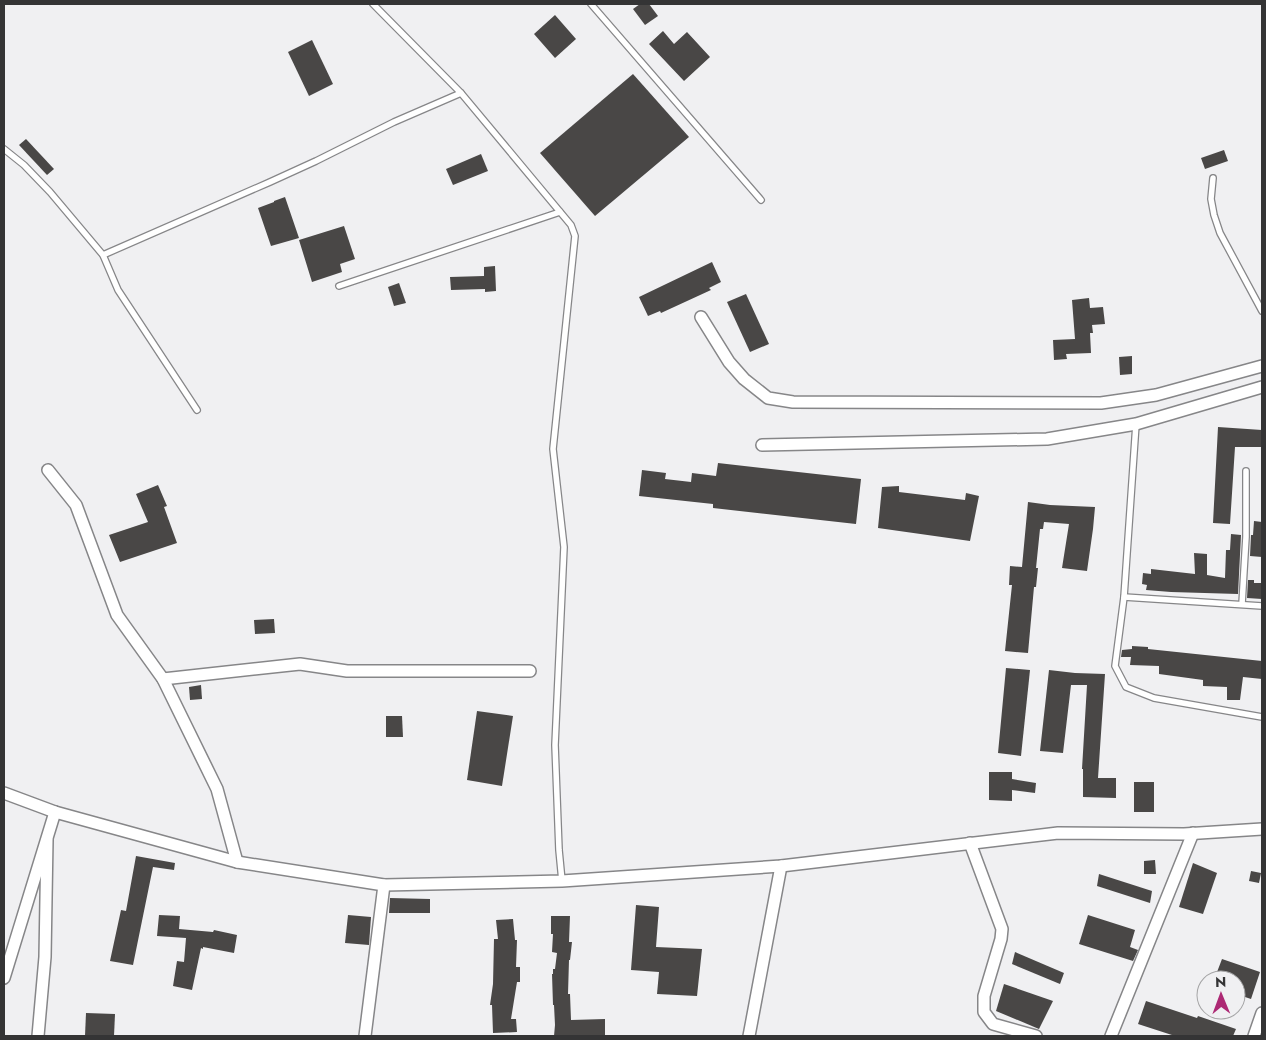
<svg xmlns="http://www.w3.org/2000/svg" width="1266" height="1040" viewBox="0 0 1266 1040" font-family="Jost,sans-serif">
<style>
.building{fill:#494746}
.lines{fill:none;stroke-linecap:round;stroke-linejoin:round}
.service-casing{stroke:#868688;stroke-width:8}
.minor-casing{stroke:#868688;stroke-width:14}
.service{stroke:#fff;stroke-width:5.5}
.minor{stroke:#fff;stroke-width:11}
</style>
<rect width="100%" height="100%" fill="#f0f0f2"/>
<!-- building -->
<g class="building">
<polygon points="640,4 649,4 658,16 645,25 633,9"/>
<polygon points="555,15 576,39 555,58 534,34"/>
<polygon points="663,31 674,44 687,32 710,57 684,81 649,44"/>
<polygon points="312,40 333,84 309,96 288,52"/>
<polygon points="633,74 689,137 595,216 540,153"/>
<polygon points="26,139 54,169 47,175 19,145"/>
<polygon points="1224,150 1228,161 1205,169 1201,158"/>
<polygon points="481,154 488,171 453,185 446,169"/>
<polygon points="285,197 299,238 271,246 258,208 274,202 274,201"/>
<polygon points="344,226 355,259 340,264 342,272 312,282 299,240"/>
<polygon points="712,262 721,282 709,288 711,290 661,313 660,311 648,316 639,297"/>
<polygon points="495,266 496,291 485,292 485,289 451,290 450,277 484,276 484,267"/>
<polygon points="399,283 406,303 394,306 388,287"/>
<polygon points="746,294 769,344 750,352 727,302"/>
<polygon points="1089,298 1090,308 1103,307 1105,324 1092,325 1093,333 1090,333 1091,353 1066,354 1067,359 1054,360 1053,340 1075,339 1072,300"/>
<polygon points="1132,356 1132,374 1120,375 1119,357"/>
<polygon points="1218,427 1262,430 1262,447 1235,447 1230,524 1213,523"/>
<polygon points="718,463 861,479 856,524 713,508 713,504 639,496 642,470 666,473 665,479 691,482 692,473 716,476"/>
<polygon points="158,485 167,506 164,507 177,543 120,562 109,535 148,522 136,494"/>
<polygon points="899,486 899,492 965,500 966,493 979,496 970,541 878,528 882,487"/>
<polygon points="1028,502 1050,505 1095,507 1093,529 1087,571 1062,568 1069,524 1044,522 1043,529 1040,529 1036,568 1038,568 1036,587 1034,587 1028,653 1005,651 1012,585 1009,585 1010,566 1022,567"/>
<polygon points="1254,521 1262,522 1262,557 1250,556 1251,535 1253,535"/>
<polygon points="1231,534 1241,535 1238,594 1171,592 1146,590 1147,585 1142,584 1143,573 1151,574 1151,569 1195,574 1194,553 1207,554 1207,575 1225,578 1226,550 1230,550"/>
<polygon points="1248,580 1254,580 1254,583 1262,583 1262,599 1247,598"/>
<polygon points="274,619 275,633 255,634 254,620"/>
<polygon points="1132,646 1148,647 1148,649 1262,661 1262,679 1243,677 1240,700 1227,700 1227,687 1203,686 1203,680 1159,674 1159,666 1130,665 1131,657 1121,657 1122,650 1132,649"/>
<polygon points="1006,668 1030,670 1021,756 998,753"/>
<polygon points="1049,670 1075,673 1105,674 1098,778 1116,778 1116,798 1083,797 1083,769 1082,769 1087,685 1071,685 1063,753 1040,751"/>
<polygon points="201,685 202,699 190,700 189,687"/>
<polygon points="477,711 513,716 502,786 467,780"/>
<polygon points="386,716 402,716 403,737 386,737"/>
<polygon points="989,772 1012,772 1012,779 1036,783 1035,793 1012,790 1012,801 989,800"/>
<rect x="1134" y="782" width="20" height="30"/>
<polygon points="136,856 175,863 174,870 153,867 133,965 110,961 121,910 126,911"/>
<polygon points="1155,860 1156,874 1144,874 1144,861"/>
<polygon points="1193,863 1217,873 1203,914 1179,907"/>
<polygon points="1251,871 1261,873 1259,883 1249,881"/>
<polygon points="1099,874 1152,891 1150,903 1097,886"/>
<polygon points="390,898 430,899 430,913 389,913"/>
<polygon points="636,905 659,907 656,947 702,949 697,996 657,994 659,972 631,970"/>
<polygon points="159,915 180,916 179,929 213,932 214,930 237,935 234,953 203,947 203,949 201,948 192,990 173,986 177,961 184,962 186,938 157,936"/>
<polygon points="348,915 371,917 369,945 345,943"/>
<polygon points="1088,915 1135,930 1130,947 1138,950 1133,961 1079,944"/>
<polygon points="551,916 570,916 569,942 572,942 570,960 569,960 568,994 570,994 571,1020 605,1019 605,1036 554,1036 555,1025 554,1005 553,1005 552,974 553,974 553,969 555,969 557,953 552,952 553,934 551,934"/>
<polygon points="513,919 515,940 517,940 516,967 520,967 520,982 517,982 511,1019 516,1019 517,1032 493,1033 492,1005 490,1005 493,984 494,939 498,939 496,920"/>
<polygon points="1015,952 1064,973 1060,984 1012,964"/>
<polygon points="1222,959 1260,972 1251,999 1236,994 1236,980 1214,980"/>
<polygon points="1004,984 1053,1001 1039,1029 996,1011"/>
<polygon points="1146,1001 1197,1018 1198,1016 1236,1029 1233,1036 1175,1036 1138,1024"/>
<polygon points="86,1013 115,1014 114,1036 85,1036"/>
</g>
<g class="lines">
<defs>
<g id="service">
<polyline points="373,4 461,93 571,225 575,236 553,449 564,547 555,745 559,850 562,881"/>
<polyline points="591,4 761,200"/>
<polyline points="4,149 24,165 50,192 103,255 118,290 197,410"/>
<polyline points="1213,178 1211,199 1214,215 1220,233 1262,311"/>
<polyline points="103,255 270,182 316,161 394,122 461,93"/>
<polyline points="339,286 560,212"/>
<polyline points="1136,424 1124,597 1115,666 1126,687 1154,698 1262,717"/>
<polyline points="1124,597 1262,606"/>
<polyline points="1242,604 1246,537 1246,471"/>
</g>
<g id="minor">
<polyline points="701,317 729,362 744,379 768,398 793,402 1101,403 1156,395 1262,366"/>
<polyline points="762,445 1047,439 1136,424 1262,387"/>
<polyline points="48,470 76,505 117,615 163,679 217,789 237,862"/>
<polyline points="163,679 300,664 347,671 530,671"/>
<polyline points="4,793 55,812 237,862 384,885 562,881 781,866 1058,833 1184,834 1262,829"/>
<polyline points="970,843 1002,929 1001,939 984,996 984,1012 993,1024 1036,1036"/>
<polyline points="4,978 55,812"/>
<polyline points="38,1036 45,957 47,840"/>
<polyline points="365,1036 384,885"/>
<polyline points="749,1036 781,866"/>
<polyline points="1111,1036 1193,833"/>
<polyline points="1254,1036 1262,1013"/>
</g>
</defs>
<!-- service casing -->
<use href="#service" class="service-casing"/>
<!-- minor casing -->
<use href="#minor" class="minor-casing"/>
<!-- service -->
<use href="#service" class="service"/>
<!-- minor -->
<use href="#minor" class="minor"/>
</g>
<!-- border -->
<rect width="1266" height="1040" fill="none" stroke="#343435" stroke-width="10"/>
<!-- north arrow -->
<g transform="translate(1221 995) rotate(359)"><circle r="24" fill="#f0f0f2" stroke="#a5a5a6"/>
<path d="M0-4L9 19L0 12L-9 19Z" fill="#ad2974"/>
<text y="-8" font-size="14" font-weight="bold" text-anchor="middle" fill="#343435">N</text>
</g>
</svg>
